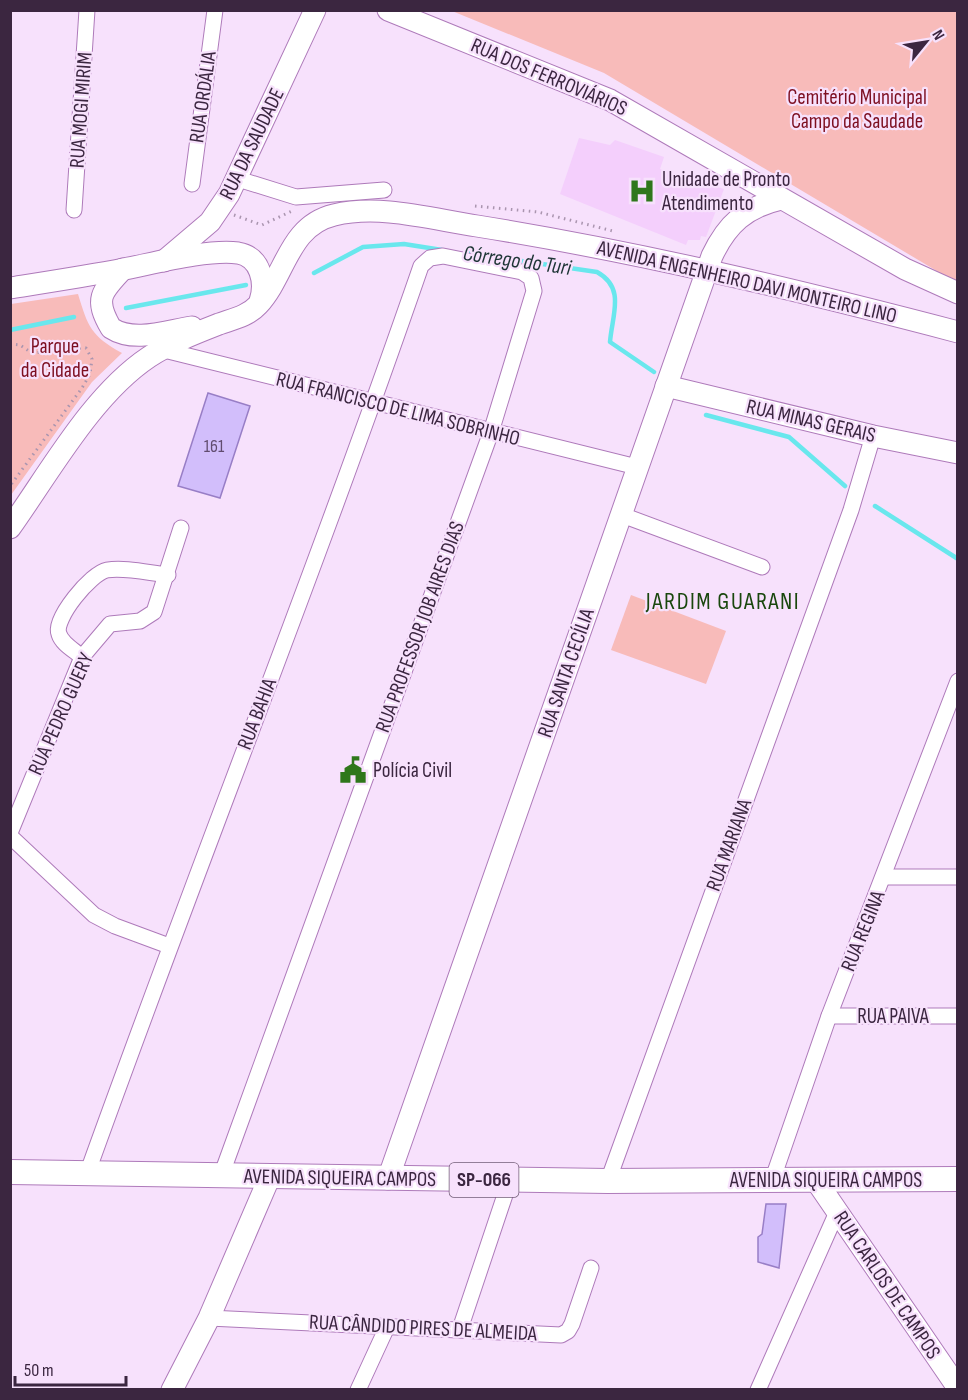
<svg xmlns="http://www.w3.org/2000/svg" width="968" height="1400" viewBox="0 0 968 1400" font-family="'Sofia Sans Condensed',sans-serif">
<style>
.built{fill:#f4cffc}
.green{fill:#f8bbba}
.lines{fill:none;stroke-linecap:round;stroke-linejoin:round}
.stream{stroke:#69e7ed;stroke-width:4.5}
.building{fill:#d2befb;stroke:#987ec6;stroke-width:1.5}
.street-casing{stroke:#ae7aba;stroke-width:17}
.secondary-casing{stroke:#ae7aba;stroke-width:23}
.primary-casing{stroke:#ae7aba;stroke-width:26}
.path{stroke:#aa95af;stroke-width:3;stroke-dasharray:1.5 4.5;stroke-linecap:butt}
.street{stroke:#fff;stroke-width:15}
.secondary{stroke:#fff;stroke-width:21}
.primary{stroke:#fff;stroke-width:24}
.labels{text-anchor:middle;dominant-baseline:central;stroke-width:4.5;stroke-linejoin:round;paint-order:stroke}
.number-label{font-size:18px;fill:#614c6f}
.shield{fill:#f7e1fc;stroke:#735e78;stroke-width:1.5}
.shield-label{font-size:20px;font-weight:bold;fill:#3b2640}
.street-label{font-size:21px;fill:#3b2640;stroke:#f7e1fc}
.park-label{font-size:21px;fill:#7d0f21;stroke:#f7e1fc}
.poi-label{font-size:21px;fill:#3b2640;stroke:#f7e1fc;text-anchor:start}
.water-label{font-size:22px;font-style:italic;fill:#1e3536;stroke:#f7e1fc}
.quarter-label{font-size:24px;letter-spacing:1.5px;fill:#19470d;stroke:#f7e1fc}
</style>
<rect width="100%" height="100%" fill="#f7e1fc"/>
<!-- built -->
<polygon class="built" points="579,138 610,145 615,140 664,157 660,169 724,189 706,237 701,236 700,240 688,240 686,245 560,194"/>
<!-- green -->
<g class="green">
<polygon points="452,11 957,11 957,283 604,73"/>
<path d="M78 294C88 327 91 336 122 353L92 382 11 495V304Z"/>
<polygon points="631,595 726,631 706,684 611,650"/>
</g>
<g class="lines">
<!-- stream -->
<g class="stream">
<path d="M466 253 597 272C626 288 612 315 610 342L654 372"/>
<polyline points="314,273 363,247 404,244 442,250"/>
<polyline points="126,308 246,285"/>
<polyline points="10,330 74,317"/>
<polyline points="706,415 789,437 845,486"/>
<polyline points="875,506 958,559"/>
</g>
</g>
<!-- building -->
<g class="building">
<polygon points="208,393 250,406 220,498 178,486"/>
<polygon points="766,1204 786,1204 779,1268 758,1262 758,1237 762,1234"/>
</g>
<g class="lines">
<defs>
<g id="street">
<polyline points="238,179 296,197 384,190"/>
<polyline points="192,184 215,10"/>
<polyline points="74,210 87,10"/>
<polyline points="160,349 637,467"/>
<polyline points="622,515 762,567"/>
<path d="M82 657C74 650 62 644 59 634 53 619 91 573 107 570 125 567 149 573 168 575"/>
<polyline points="10,833 82,657 110,624 140,621 154,612 181,528"/>
<polyline points="10,836 94,915 115,926 169,946"/>
<polyline points="885,877 958,877"/>
<polyline points="829,1016 958,1016"/>
<path d="M87 1174C196 870 316 570 421 266L430 258 443 256 522 272 531 278 534 291 491 432 221 1176"/>
<polyline points="608,1181 851,510 873,436"/>
<polyline points="772,1181 829,1016 958,681"/>
<polyline points="209,1318 561,1335 568,1331 572,1324 591,1268"/>
<polyline points="460,1329 510,1180"/>
<polyline points="358,1390 387,1327"/>
<polyline points="758,1390 837,1212"/>
</g>
<g id="secondary">
<polyline points="388,10 610,100 905,269 958,293"/>
<polyline points="164,261 210,222 229,194 315,10"/>
<path d="M123 269C101 292 94 299 111 328 134 343 166 331 192 327"/>
<path d="M10 288C48 282 87 276 124 269 155 263 208 249 238 253 261 257 266 283 260 301"/>
<polyline points="666,386 873,436 958,453"/>
<path d="M10 528C50 472 92 395 149 357 170 343 196 333 219 324 233 319 248 316 258 305 286 275 288 226 334 215 380 204 431 219 477 226 639 252 798 290 958 332"/>
<path d="M388 1179 712 256C727 224 746 207 781 199"/>
<polyline points="817,1182 958,1388"/>
<polyline points="172,1390 209,1318 270,1176"/>
</g>
<polyline id="primary" points="10,1172 608,1181 958,1179"/>
</defs>
<!-- street casing -->
<use href="#street" class="street-casing"/>
<!-- secondary casing -->
<use href="#secondary" class="secondary-casing"/>
<!-- primary casing -->
<use href="#primary" class="primary-casing"/>
<!-- path -->
<g class="path">
<polyline points="475,206 538,212 613,231"/>
<polyline points="234,215 262,225 292,211"/>
<polyline points="10,344 20,345 32,353 86,348 92,359 90,374 82,388 10,486"/>
</g>
<!-- street -->
<use href="#street" class="street"/>
<!-- secondary -->
<use href="#secondary" class="secondary"/>
<!-- primary -->
<use href="#primary" class="primary"/>
</g>
<!-- icons -->
<defs>
<symbol id="hospital-bare" viewBox="-9 -9 18 18"><path d="M-5-5h3v3.5h4V-5h3V5h-3V1.5h-4V5h-3Z" fill="#2f771b" stroke="#f7e1fc" stroke-width="2.5" paint-order="stroke"/></symbol>
<symbol id="civic-bare" viewBox="-9 -9 18 18"><path d="M-.6-6.5H3V-4.5H.6V-3L4-1V1h2V6H-6V1h2V-1L-.6-3ZM-1.2 2.5V6h2.4V2.5Z" fill="#2f771b" stroke="#f7e1fc" stroke-width="2.5" paint-order="stroke"/></symbol>
</defs>
<g fill-rule="evenodd">
<use href="#hospital-bare" x="623" y="172" width="38" height="38"/>
<use href="#civic-bare" x="334" y="751" width="38" height="38"/>
</g>
<g class="labels">
<!-- number labels -->
<g class="number-label">
<text x="214" y="446">161</text>
</g>
<!-- shield labels -->
<rect class="shield" x="449.5" y="1163" width="69" height="34" rx="4.5"/>
<g class="shield-label">
<text x="484" y="1180">SP-066</text>
</g>
<!-- street labels -->
<g class="street-label">
<text transform="translate(549 77) rotate(23)">RUA DOS FERROVIÁRIOS</text>
<text transform="translate(203 97) rotate(-82)">RUA ORDÁLIA</text>
<text transform="translate(81 110) rotate(-86)">RUA MOGI MIRIM</text>
<text transform="translate(252 144) rotate(-64)">RUA DA SAUDADE</text>
<text transform="translate(747 282) rotate(13)">AVENIDA ENGENHEIRO DAVI MONTEIRO LINO</text>
<text transform="translate(398 409) rotate(14)">RUA FRANCISCO DE LIMA SOBRINHO</text>
<text transform="translate(811 421) rotate(13)">RUA MINAS GERAIS</text>
<text transform="translate(420 627) rotate(-70)">RUA PROFESSOR JOB AIRES DIAS</text>
<text transform="translate(566 673) rotate(-71)">RUA SANTA CECÍLIA</text>
<text transform="translate(61 714) rotate(-66)">RUA PEDRO GUERY</text>
<text transform="translate(257 714) rotate(-69)">RUA BAHIA</text>
<text transform="translate(729 845) rotate(-70)">RUA MARIANA</text>
<text transform="translate(863 931) rotate(-68)">RUA REGINA</text>
<text x="893" y="1016">RUA PAIVA</text>
<text transform="translate(340 1178) rotate(1)">AVENIDA SIQUEIRA CAMPOS</text>
<text x="826" y="1180">AVENIDA SIQUEIRA CAMPOS</text>
<text transform="translate(887 1285) rotate(56)">RUA CARLOS DE CAMPOS</text>
<text transform="translate(423 1328) rotate(3)">RUA CÂNDIDO PIRES DE ALMEIDA</text>
</g>
<!-- park labels -->
<g class="park-label">
<text x="857" y="97">Cemitério Municipal<tspan x="857" dy="24">Campo da Saudade</tspan></text>
<text x="55" y="346">Parque<tspan x="55" dy="24">da Cidade</tspan></text>
</g>
<!-- poi labels -->
<g class="poi-label">
<text x="662" y="179">Unidade de Pronto<tspan x="662" dy="24">Atendimento</tspan></text>
<text x="373" y="770">Polícia Civil</text>
</g>
<!-- water labels -->
<g class="water-label">
<text transform="translate(517 261) rotate(8)">Córrego do Turi</text>
</g>
<!-- quarter labels -->
<g class="quarter-label">
<text x="723" y="601">JARDIM GUARANI</text>
</g>
</g>
<!-- border -->
<rect width="968" height="1400" fill="none" stroke="#3b2640" stroke-width="24"/>
<!-- north arrow -->
<g transform="translate(926 42) rotate(60)" stroke="#f7e1fc" stroke-width="4.5" paint-order="stroke">
<path d="M0-4.5L10 22L0 15L-10 22Z" fill="#3b2640"/>
<text y="-9" font-size="16" font-weight="bold" text-anchor="middle" fill="#3b2640">N</text>
</g>
<!-- scale -->
<path d="M15 1376v9h111v-9" fill="none" stroke="#3b2640" stroke-width="3"/>
<text x="24" y="1376" font-size="18" fill="#3b2640" stroke="#f7e1fc" stroke-width="4.5" paint-order="stroke">50 m</text>
</svg>
